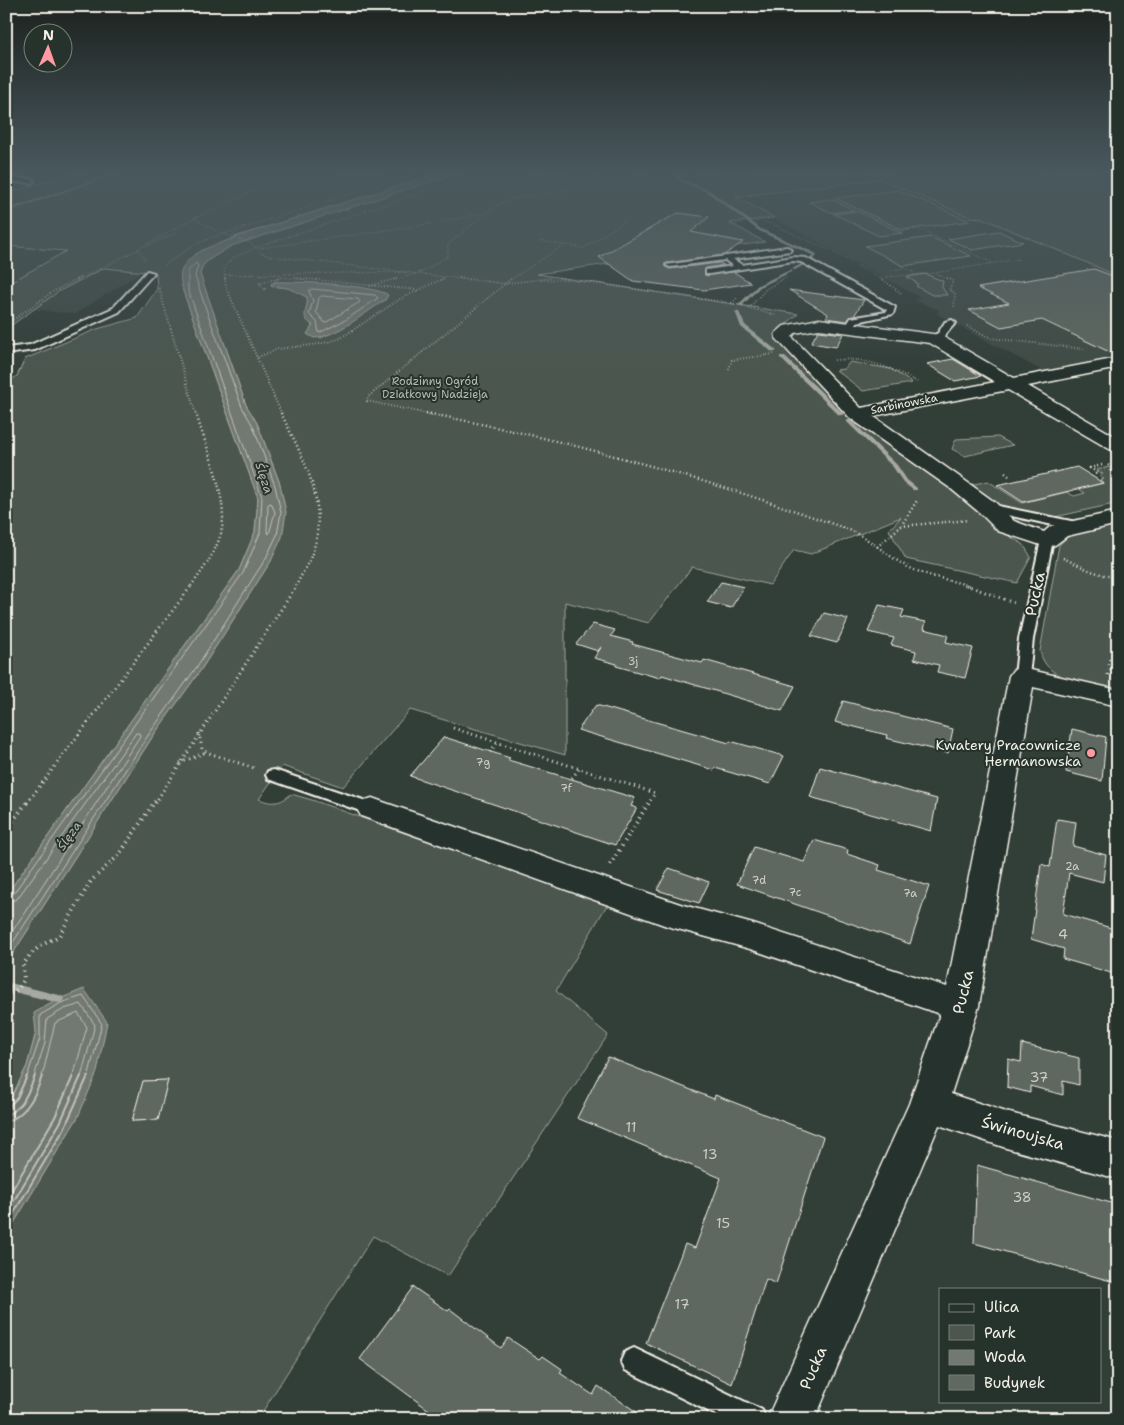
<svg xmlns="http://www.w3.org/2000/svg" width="1124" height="1425" viewBox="0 0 1124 1425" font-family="'Shantell Sans',sans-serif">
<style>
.built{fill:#404b44}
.green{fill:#4c564f;stroke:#a0a49c;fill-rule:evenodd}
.water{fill:#727972;stroke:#a6a9a1}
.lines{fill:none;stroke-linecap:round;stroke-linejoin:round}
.shore-far1{stroke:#c0c1b9;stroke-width:1}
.shore{stroke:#c0c1b9;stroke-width:2}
.stream{fill:#a6a9a1;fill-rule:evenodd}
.building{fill:#5f6861;stroke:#f4f1e8}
.lane-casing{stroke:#f4f1e8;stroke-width:4}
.street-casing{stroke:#f4f1e8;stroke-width:3}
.path-far4{stroke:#f4f1e8;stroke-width:1;stroke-dasharray:0.5 2;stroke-linecap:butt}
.path-far3{stroke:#f4f1e8;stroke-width:2;stroke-dasharray:0.5 2.5;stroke-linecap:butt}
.path-far2{stroke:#f4f1e8;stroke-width:2.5;stroke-dasharray:1 3;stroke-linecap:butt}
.path-far1{stroke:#f4f1e8;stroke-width:3;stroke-dasharray:1 4;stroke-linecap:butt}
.path{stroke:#f4f1e8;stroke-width:4;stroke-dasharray:1 4.5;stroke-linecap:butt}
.lane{fill:#26332d;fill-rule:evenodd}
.street{fill:#26332d;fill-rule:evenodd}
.poi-dot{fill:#ff9aa2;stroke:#26332d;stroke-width:2}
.labels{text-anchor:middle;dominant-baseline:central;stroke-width:4;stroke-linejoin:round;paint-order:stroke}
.far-park-label{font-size:11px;fill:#b9bbb2;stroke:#26332d}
.far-street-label{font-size:11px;fill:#f4f1e8;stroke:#26332d}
.number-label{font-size:11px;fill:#cfcfc6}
.far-water-label{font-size:12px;font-style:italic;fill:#babbb3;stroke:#26332d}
.poi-label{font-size:14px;fill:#f4f1e8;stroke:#26332d;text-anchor:end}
.near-number-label{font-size:14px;fill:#cfcfc6}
.near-street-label{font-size:16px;fill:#f4f1e8;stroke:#26332d}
</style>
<rect width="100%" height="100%" fill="#323e38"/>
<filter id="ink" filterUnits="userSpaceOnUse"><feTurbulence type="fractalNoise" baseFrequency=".02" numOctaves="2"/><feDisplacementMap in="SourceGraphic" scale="10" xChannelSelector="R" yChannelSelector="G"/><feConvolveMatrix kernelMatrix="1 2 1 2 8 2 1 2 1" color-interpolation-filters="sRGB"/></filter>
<g filter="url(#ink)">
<!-- built -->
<g class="built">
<polygon points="6,172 75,172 6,194"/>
<polygon points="880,179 969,217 982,218 1118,276 1118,358 1044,372 937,314 939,310 914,300 921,298 735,197"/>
<polygon points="6,246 66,251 6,285"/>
<polygon points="104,268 142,272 75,314 31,309"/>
</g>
<!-- green -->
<g class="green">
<polygon points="75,172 441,172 237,236 195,255 183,291 258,498 255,532 239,570 6,895 6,384 17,376 25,359 97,329 137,318 157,289 156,273 104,268 58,292 6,329 6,285 66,251 6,246 6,191 13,192"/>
<path d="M461 172H1118V276L982 218 969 217 880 179 736 197 774 218 730 223 765 242 537 274 798 314 773 335 852 418 985 513 1002 532 1023 544 1031 557 1017 583 906 559 889 530 901 517 811 554 794 550 770 585 692 567 649 623 565 602V755L410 710 343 787 282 766 259 799C272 804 280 804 291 794L312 800 607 905 556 991 608 1035 448 1276 373 1236 258 1419H6V1236L78 1117 36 1032 27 1066 6 1108V964L153 736 200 671 271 561 280 484 257 423 246 405 200 274 203 265 210 259 231 246ZM275 282 361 288 388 295 385 300 349 323 321 338 312 329 307 297 288 288 272 286 271 284ZM168 1080 158 1120 132 1121 143 1081Z"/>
<polygon points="898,190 970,221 903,230 835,198"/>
<polygon points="831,199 854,210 832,213 809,202"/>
<polygon points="857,211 902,233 879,236 834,214"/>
<polygon points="999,231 1023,242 972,250 948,239"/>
<polygon points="931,237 971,256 903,266 865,246"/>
<polygon points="925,274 943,281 942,287 947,295 932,295 916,286 918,284 907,277"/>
<polygon points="850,362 891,369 912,383 863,391 836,370 844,369"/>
<polygon points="998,437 1013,445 965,456 952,449 956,439"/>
<polygon points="1109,467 1118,473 1118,503 1055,517 994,505 970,485 988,481 1022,503 1067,492 1074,496 1085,493 1079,489 1104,483 1100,480 1104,479 1099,476 1103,474 1096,470"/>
<path d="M1118 524V691C1092 685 1046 683 1040 651L1059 545 1071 534Z"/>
</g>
<!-- water -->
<g class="water">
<path d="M441 172H461L231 246 210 259 203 265 200 274 246 405 257 423 280 484 286 512 282 537 271 561 200 671 153 736 6 964V895L239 570 255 532 258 498 183 291C182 285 179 277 181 272 188 251 219 243 237 238L236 237Z"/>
<path d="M275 282C294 281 376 285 388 295L385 300C366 312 336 337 314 338L307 334 313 325C298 317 309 309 307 297L288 288 272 286 271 284Z"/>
<polygon points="84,989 107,1022 97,1072 78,1117 6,1236 6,1108 27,1066 36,1032 34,1013 59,999"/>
</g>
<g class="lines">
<!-- shore-far1 -->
<g class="shore-far1">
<polygon points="312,289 375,295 378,298 347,319 319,333 317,322 309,314 313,301 309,291"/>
<polygon points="322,296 358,299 360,302 325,323 316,312 319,298"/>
<polygon points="271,503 275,512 269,534 267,531 268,505"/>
<polyline points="6,897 13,894 243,573 260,533 262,497 188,290 188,271 196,263 198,266 195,276 206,309 242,407 253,426 275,486 281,512 277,535 266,558 196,668 149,734 6,953"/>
<polyline points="6,903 17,899 136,733 139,733 140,736 6,941"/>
<polyline points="27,1077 40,1038 40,1015 61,1003 83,996 102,1024 88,1077"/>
<polyline points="34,1077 45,1043 47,1019 64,1009 81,1004 95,1025 81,1077"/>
<polyline points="42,1077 55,1023 78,1013 87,1027 73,1077"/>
</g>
<!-- shore -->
<g class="shore">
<polyline points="6,1109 17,1098 27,1076"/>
<path d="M6 1115C22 1109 29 1091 35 1076"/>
<path d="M6 1122C26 1115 36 1096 42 1076"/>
<polyline points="6,1200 55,1117 73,1076"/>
<polyline points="6,1214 60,1123 81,1076"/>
<polyline points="6,1226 64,1129 88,1076"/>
</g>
<!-- stream -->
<g class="stream">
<polygon points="117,172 122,172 6,212 6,210"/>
<polygon points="678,172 681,172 682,175 678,178 709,190 761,229 815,253 817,256 811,261 809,261 809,259 813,256 812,255 759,231 707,192 675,179 678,175"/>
<polygon points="842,172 845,172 846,173 844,174"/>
<polygon points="803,263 806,264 795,270 792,269"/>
<polygon points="790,270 793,271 760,287 742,306 738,305 758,285"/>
<polygon points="735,311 739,312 745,325 776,350 776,352 772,352 741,327"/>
<polygon points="780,356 784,356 843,413 843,415 839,415 780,358"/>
<polygon points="847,420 851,420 897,465 907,480 917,488 917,490 913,490 903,482 893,467 847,422"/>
<polygon points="6,982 59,995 62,996 64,999 62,1002 59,1003 6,990"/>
</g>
</g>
<!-- building -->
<g class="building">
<polygon points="678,213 709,217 691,232 743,242 724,255 666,263 665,267 670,269 719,263 724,265 706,268 705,275 734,272 751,283 704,290 633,281 599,257"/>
<polygon points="1094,269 1118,278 1118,356 1042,320 1001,327 969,310 1009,303 978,288"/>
<polygon points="789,290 864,300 854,316 847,321 826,318 828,314"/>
<polygon points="818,331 819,331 843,334 836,347 811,343"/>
<polygon points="953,359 981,376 955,381 927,364"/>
<polygon points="1077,467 1103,483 1023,502 997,485"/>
<polygon points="721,582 744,587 731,608 707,602"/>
<polygon points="879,605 904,610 901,617 926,622 924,629 948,635 946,642 973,648 965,678 937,672 939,665 914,659 916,651 891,645 894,638 868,632"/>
<polygon points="824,613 848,619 837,643 811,636"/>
<polygon points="593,624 615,630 611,636 633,642 632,644 702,663 704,660 795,686 782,711 662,675 660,678 616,666 617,664 594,658 602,646 598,651 576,644"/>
<polygon points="843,701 953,729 948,753 886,738 887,735 835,722"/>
<polygon points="596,705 729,743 730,741 784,756 770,784 715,768 714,770 578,730"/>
<polygon points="1072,729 1106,737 1102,781 1066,772"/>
<polygon points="444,737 510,758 508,760 635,798 631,806 637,808 615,845 410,776"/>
<polygon points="820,767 937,799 931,831 810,797"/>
<polygon points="1057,819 1076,822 1073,846 1106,855 1103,882 1069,873 1063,914 1118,930 1118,975 1063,959 1064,949 1031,939 1041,864 1050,867"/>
<polygon points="814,840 848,850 847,854 880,865 878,870 929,886 910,944 737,884 754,847 804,862"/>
<polygon points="669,868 709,882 699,903 657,890"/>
<polygon points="1022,1044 1079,1058 1079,1085 1063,1081 1063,1095 1030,1086 1030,1093 1007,1087 1008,1059 1021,1062"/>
<polygon points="608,1057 714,1099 715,1095 823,1137 776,1284 766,1279 732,1384 646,1343 685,1244 695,1248 721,1178 577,1118"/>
<polygon points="168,1080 158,1120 132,1121 143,1081"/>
<polygon points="977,1165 1118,1205 1118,1283 974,1243"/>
<polygon points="413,1287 448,1311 450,1309 501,1348 508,1338 540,1359 543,1356 562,1369 560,1373 593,1395 598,1386 647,1419 441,1419 360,1359"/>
</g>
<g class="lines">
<defs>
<g id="lane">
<polygon points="6,177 31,179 34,181 31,183 6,181"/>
<polygon points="787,247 791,249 790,251 733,259 742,265 793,257 806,258 895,307 893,314 857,322 852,329 846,329 845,327 851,318 886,312 887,310 801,262 793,261 709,274 706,274 706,270 733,266 725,260 670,267 666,265"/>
<polygon points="147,271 154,273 119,312 35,350 6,354 6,348 30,345 113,308"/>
<path d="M952 320 956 323C948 329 943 343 931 341V337L938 333 945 322Z"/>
<polygon points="988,504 1076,522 1082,526 1076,530 984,510 982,508"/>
<polygon points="1047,536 1053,540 1033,639 1029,676 1022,680 1015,676 1019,639 1041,540"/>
<polygon points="274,770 378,805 380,809 378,813 372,815 268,779 266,775 268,771"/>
<polygon points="634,1348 762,1410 766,1419 724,1419 625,1370 621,1361 625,1352"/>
</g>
<g id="street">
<path d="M819 319 940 335 1014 378 1118 358V368L1028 386 1118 438V452L1111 450 1008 390 873 416 964 480 996 503 1014 521 1044 532 1051 526 1118 511V524L1067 536 1055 545 1047 547 998 531 980 513 950 488 850 418 776 338V333L784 326ZM819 329 930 343 995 382 861 408 792 337 795 333Z"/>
<polygon points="1022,668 1118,690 1118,706 1033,687 979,1006 951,1094 1006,1112 1118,1141 1118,1179 1006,1148 939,1125 815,1419 767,1419 909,1104 940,1014 750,949 667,926 361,816 357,809 361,802 372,798 383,802 683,905 753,924 947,987 1009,676 1013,670"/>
</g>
</defs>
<!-- lane casing -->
<use href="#lane" class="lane-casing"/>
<!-- street casing -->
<use href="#street" class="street-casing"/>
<!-- path-far4 -->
<g class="path-far4">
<polyline points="833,198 903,231 919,229 993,263"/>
<polyline points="194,218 218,232 250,243 263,254 270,256 470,280"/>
<polyline points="730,225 761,221 772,224 833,252 883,280"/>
<polyline points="231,236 245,228"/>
<polyline points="540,241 584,248 626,220"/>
<polyline points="147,246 176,233"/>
<polyline points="261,248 429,224 485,213"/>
<polyline points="145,259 138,249 194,218 294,172"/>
<polyline points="165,265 193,245 211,238 419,172"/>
<polyline points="891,270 905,268 915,273"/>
<polyline points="224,275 407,272"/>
<polyline points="280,277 308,280"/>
<polyline points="886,277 935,273"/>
<polyline points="77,280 139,249"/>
<polyline points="225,280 224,267 233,258 257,247 482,172"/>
<polyline points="274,280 282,278"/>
<polyline points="394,280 422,272 448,256 448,244 493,208 510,199 570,190 607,172"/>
<polyline points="441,280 449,276"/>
<polyline points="510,280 564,245"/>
<polyline points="540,280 568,280"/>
<polyline points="782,280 787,277"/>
<polyline points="950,280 935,273 1019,259"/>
</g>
<!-- path-far3 -->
<g class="path-far3">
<polyline points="225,278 226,287 282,415"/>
<polyline points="295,278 418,290"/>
<polyline points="459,278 507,284"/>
<polyline points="559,278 732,303 775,315"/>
<polyline points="881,278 901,293"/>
<polyline points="947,278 953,281 949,290 955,293 954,308"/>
<polyline points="508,283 552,278"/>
<polyline points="370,286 398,278"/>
<polyline points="159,288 196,415"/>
<polyline points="265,289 259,283 280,278"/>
<polyline points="732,303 738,297"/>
<polyline points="749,308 766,289 785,278"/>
<polyline points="1116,316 1118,317"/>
<polyline points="6,325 54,291 80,278"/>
<polyline points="967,326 991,338 1084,349"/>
<polyline points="258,357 278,349 319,344 339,339 400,299 444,278"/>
<path d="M834 360C864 357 891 367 917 382"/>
<polyline points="729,369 732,360 774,354"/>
<polyline points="432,415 367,401 368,397 512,278"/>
</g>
<!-- path-far2 -->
<g class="path-far2">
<path d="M281 413C302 457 329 501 313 551 309 563 301 575 296 586"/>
<path d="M426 413C569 440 711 480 847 529 870 538 887 556 908 567 926 576 950 580 970 586"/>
<polyline points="1108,465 1118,471"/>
<polyline points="1005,473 1010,477"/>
<polyline points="1095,474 1098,473 1090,468 1102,465"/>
<polyline points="901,526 968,520"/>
<polyline points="877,547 901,526 918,499"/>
<polyline points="1063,558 1091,571 1118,579"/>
<path d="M191 586C203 570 216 552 221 533 230 501 205 445 196 413"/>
</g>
<!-- path-far1 -->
<g class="path-far1">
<polyline points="966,585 1014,603"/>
<polyline points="1108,675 1110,657 1118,650"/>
<polyline points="453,728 655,793 649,803"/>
<polyline points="199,733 202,749 206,752 254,768"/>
<polyline points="490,752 497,743"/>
<polyline points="180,763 206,752"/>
<polyline points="572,778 579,769"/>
<polyline points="27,803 192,585"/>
<polyline points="155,803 297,585"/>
</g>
<!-- path -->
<g class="path">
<polyline points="6,830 28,801"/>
<polyline points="610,865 650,801"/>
<polyline points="6,996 18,989 24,980 23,965 30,955 40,946 59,936 91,881 119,855 155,801"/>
</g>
<!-- lane -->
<use href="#lane" class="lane"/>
<!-- street -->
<use href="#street" class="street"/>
</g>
</g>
<!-- sky -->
<linearGradient id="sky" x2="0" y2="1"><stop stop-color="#1c221f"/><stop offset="0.46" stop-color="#49585e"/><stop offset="1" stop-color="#49585e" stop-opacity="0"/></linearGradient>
<rect width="1124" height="372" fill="url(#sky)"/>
<!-- markers -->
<circle class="poi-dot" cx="1091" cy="753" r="5"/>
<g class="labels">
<!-- far-park labels -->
<g class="far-park-label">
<text x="435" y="381">Rodzinny Ogród<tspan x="435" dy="13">Działkowy Nadzieja</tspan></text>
</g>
<!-- far-street labels -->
<g class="far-street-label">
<text transform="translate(904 404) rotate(-11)">Sarbinowska</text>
</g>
<!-- number labels -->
<g class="number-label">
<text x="633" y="661">3j</text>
<text x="483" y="762">7g</text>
<text x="566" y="788">7f</text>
<text x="1072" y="866">2a</text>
<text x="759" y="880">7d</text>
<text x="795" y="892">7c</text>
<text x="910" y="893">7a</text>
</g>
<!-- far-water labels -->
<g class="far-water-label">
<text transform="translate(264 478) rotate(72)">Ślęza</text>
<text transform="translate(69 836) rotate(-55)">Ślęza</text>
</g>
<!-- poi labels -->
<g class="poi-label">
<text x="1081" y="745">Kwatery Pracownicze<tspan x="1081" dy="16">Hermanowska</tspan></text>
</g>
<!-- near-number labels -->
<g class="near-number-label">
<text x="1063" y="934">4</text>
<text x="1039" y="1077">37</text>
<text x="631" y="1127">11</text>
<text x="710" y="1154">13</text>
<text x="1022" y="1197">38</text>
<text x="723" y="1223">15</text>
<text x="682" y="1304">17</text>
</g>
<!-- near-street labels -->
<g class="near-street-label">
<text transform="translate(1035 594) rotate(-78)">Pucka</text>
<text transform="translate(963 992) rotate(-77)">Pucka</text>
<text transform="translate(1023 1133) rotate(16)">Świnoujska</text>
<text transform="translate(813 1368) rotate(-67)">Pucka</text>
</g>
</g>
<!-- margin -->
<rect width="1124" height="1425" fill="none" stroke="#26332d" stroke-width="25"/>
<rect x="12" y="12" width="1099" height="1400" fill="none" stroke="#f4f1e8" stroke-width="2" filter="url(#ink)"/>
<!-- legend -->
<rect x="939" y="1288" width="162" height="115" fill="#26332d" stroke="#787f78"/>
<rect x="949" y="1304" width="25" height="8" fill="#26332d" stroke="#787f78"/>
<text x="984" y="1312" font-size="15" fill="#f4f1e8">Ulica</text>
<rect x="949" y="1325" width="25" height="15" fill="#4c564f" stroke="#787f78"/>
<text x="984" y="1338" font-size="15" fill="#f4f1e8">Park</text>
<rect x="949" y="1350" width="25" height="15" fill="#727972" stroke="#787f78"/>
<text x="984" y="1362" font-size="15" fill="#f4f1e8">Woda</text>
<rect x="949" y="1375" width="25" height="15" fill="#5f6861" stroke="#787f78"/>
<text x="984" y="1388" font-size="15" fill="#f4f1e8">Budynek</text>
<!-- north arrow -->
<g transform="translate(48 48) rotate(2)"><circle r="24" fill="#26332d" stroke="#787f78"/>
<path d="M0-4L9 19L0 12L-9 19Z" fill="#ff9aa2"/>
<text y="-8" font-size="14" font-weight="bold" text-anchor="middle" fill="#f4f1e8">N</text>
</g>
</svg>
